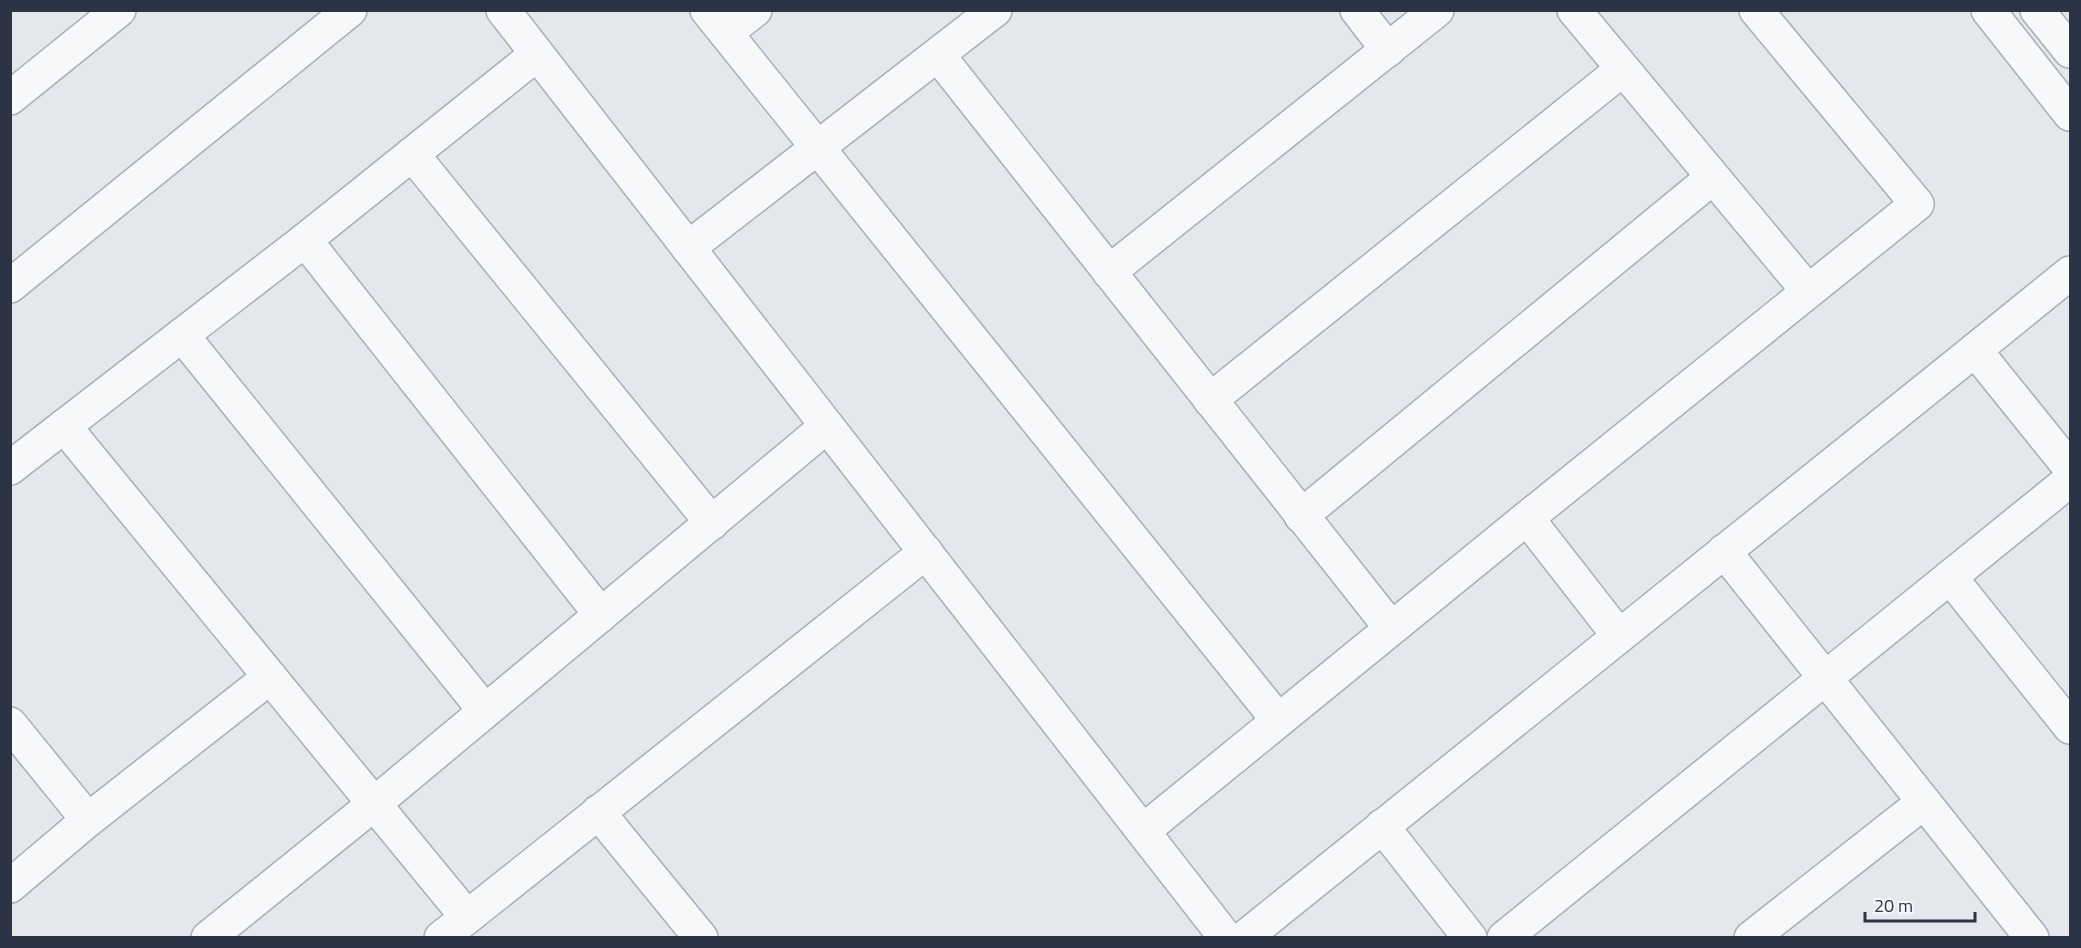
<svg xmlns="http://www.w3.org/2000/svg" width="2081" height="948" viewBox="0 0 2081 948" font-family="'Titillium Web',sans-serif">
<style>
.lines{fill:none;stroke-linecap:round;stroke-linejoin:round}
.minor-casing{stroke:#a9aeb7;stroke-width:36}
.tertiary-casing{stroke:#a9aeb7;stroke-width:36}
.minor{stroke:#f7f8fa;stroke-width:33}
.tertiary{stroke:#f7f8fa;stroke-width:33}
</style>
<rect width="100%" height="100%" fill="#e4e7ec"/>
<g class="lines">
<defs>
<g id="minor">
<polyline points="503,10 1226,938"/>
<polyline points="707,10 1278,720"/>
<polyline points="1357,10 1388,50"/>
<polyline points="1574,10 1808,291"/>
<polyline points="726,33 755,10"/>
<polyline points="938,55 1391,628"/>
<polyline points="10,98 119,10"/>
<polyline points="412,154 712,523"/>
<polyline points="305,240 601,615"/>
<polyline points="688,248 995,10"/>
<polyline points="1109,272 1437,10"/>
<polyline points="10,286 350,10"/>
<polyline points="182,335 485,711"/>
<polyline points="1975,350 2070,273"/>
<polyline points="1210,400 1623,69"/>
<polyline points="64,426 467,917"/>
<polyline points="10,468 305,240 537,54"/>
<polyline points="1301,516 1712,178"/>
<polyline points="1527,518 1619,636"/>
<polyline points="1724,551 1924,802 1751,938"/>
<polyline points="1950,577 2070,727"/>
<polyline points="10,724 88,820"/>
<polyline points="1924,802 2032,938"/>
<polyline points="598,812 701,938"/>
<polyline points="1382,826 1470,938"/>
<polyline points="1143,831 1527,518 1917,204 1756,10"/>
<polyline points="10,886 88,820 270,677"/>
<polyline points="208,938 374,804 827,426"/>
<polyline points="441,938 926,552"/>
<polyline points="1244,938 1975,350 2070,468"/>
<polyline points="1504,938 2070,480"/>
</g>
<g id="tertiary">
<polyline points="1988,10 2070,114"/>
<polyline points="2037,10 2070,51"/>
</g>
</defs>
<!-- minor casing -->
<use href="#minor" class="minor-casing"/>
<!-- tertiary casing -->
<use href="#tertiary" class="tertiary-casing"/>
<!-- minor -->
<use href="#minor" class="minor"/>
<!-- tertiary -->
<use href="#tertiary" class="tertiary"/>
</g>
<!-- border -->
<rect width="2081" height="948" fill="none" stroke="#2b3445" stroke-width="24"/>
<!-- scale -->
<path d="M1865 912v9h110v-9" fill="none" stroke="#2b3445" stroke-width="3"/>
<text x="1874" y="912" font-size="18" fill="#2b3445" stroke="#f4f6f9" stroke-width="4.5" paint-order="stroke">20 m</text>
</svg>
